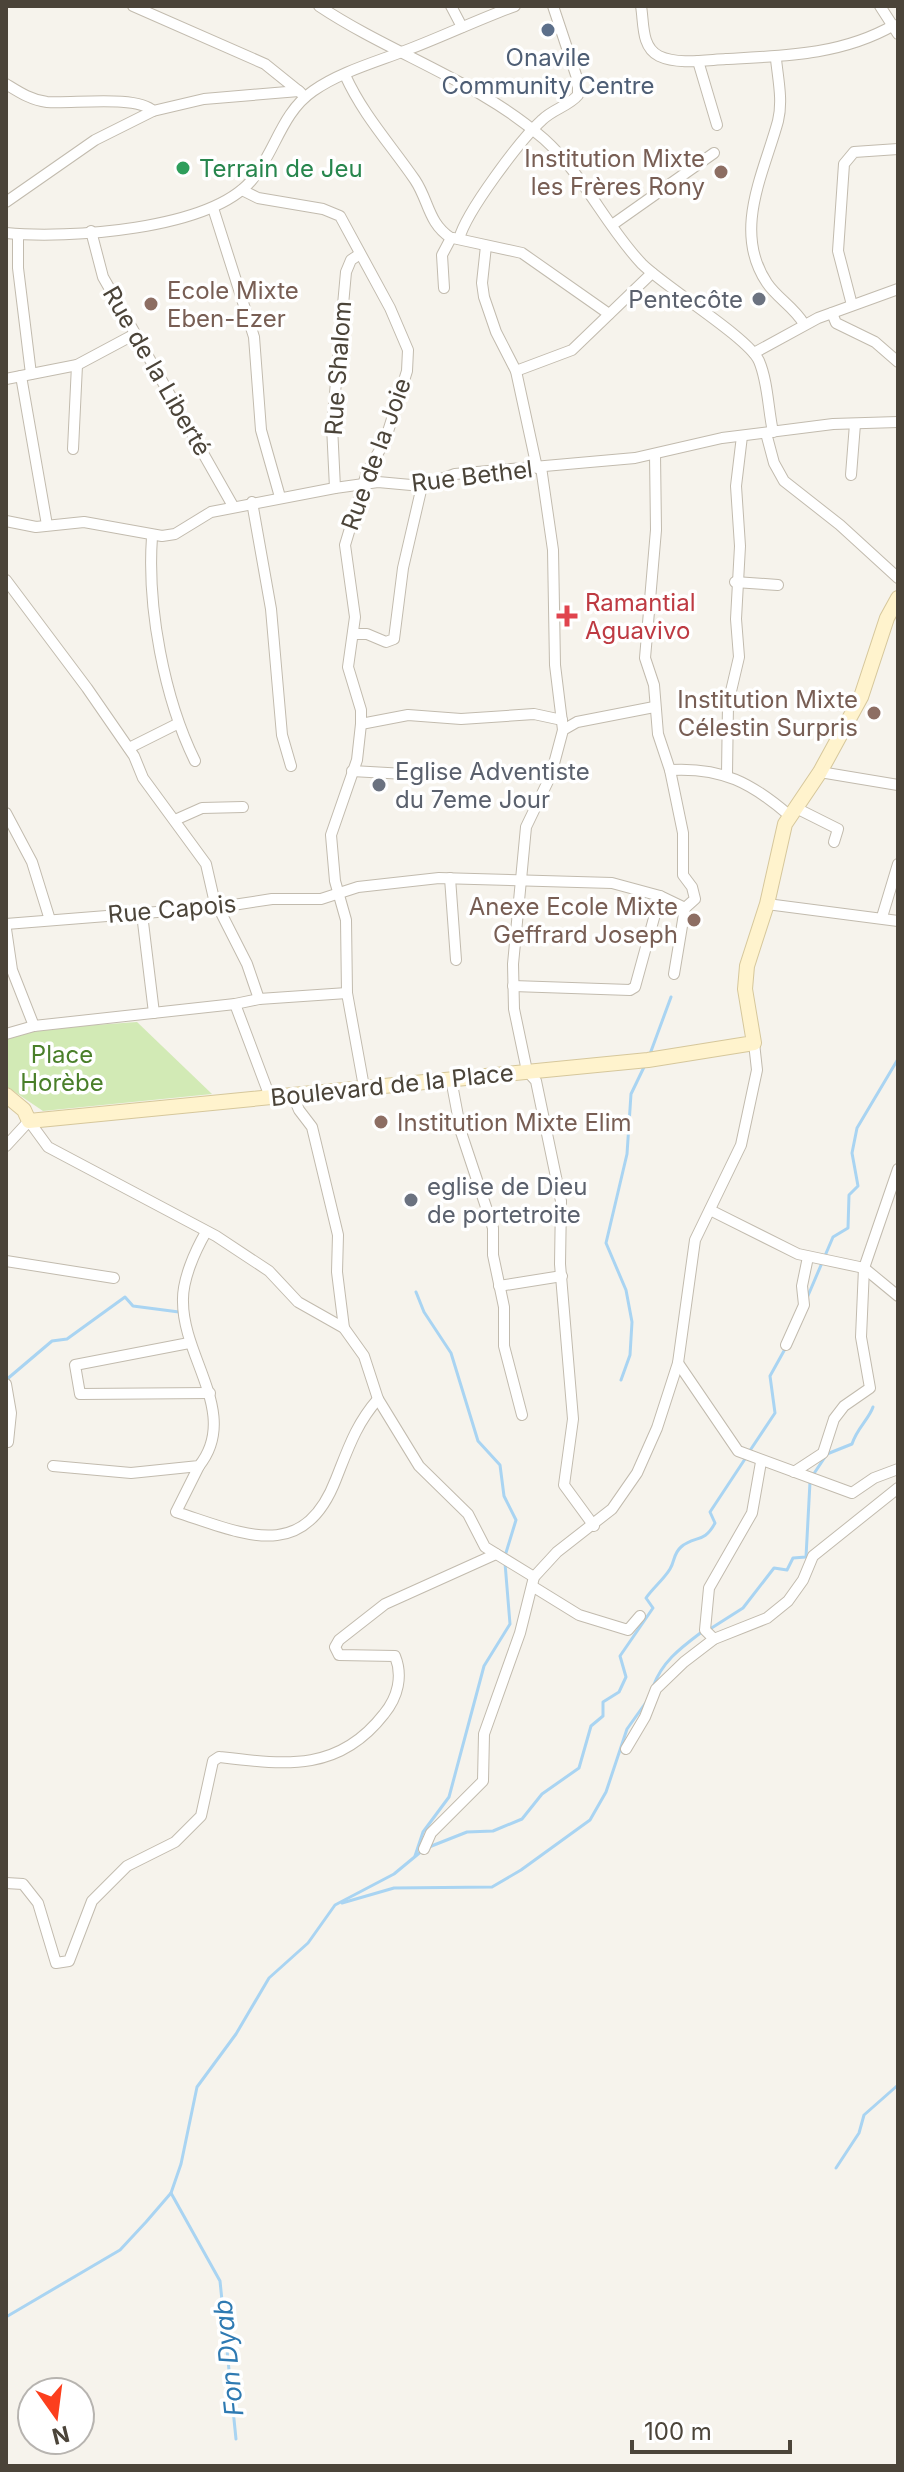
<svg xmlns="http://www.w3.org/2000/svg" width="904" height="2472" viewBox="0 0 904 2472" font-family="Inter,sans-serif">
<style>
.green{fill:#d2eab5}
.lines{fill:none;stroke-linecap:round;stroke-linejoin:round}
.stream{stroke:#a9d4f2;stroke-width:3}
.street-casing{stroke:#c2bbae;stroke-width:12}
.secondary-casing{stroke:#d6c79b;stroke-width:16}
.street{stroke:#fff;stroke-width:10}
.secondary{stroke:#fff3cd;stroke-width:14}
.service-dot{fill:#5c6f8a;stroke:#fff;stroke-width:3}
.leisure-dot{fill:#2e9e5b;stroke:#fff;stroke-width:3}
.education-dot{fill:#8d6e63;stroke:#fff;stroke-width:3}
.worship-dot{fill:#6b7280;stroke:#fff;stroke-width:3}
.health-dot{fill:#e0444e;stroke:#fff;stroke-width:3}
.labels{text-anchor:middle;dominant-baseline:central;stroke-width:7;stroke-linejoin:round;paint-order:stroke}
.service-label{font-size:24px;fill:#4e5e75;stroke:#fff}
.education-label{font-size:24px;fill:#785e54;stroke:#fff;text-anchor:end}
.leisure-label{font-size:24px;fill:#27864d;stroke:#fff;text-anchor:start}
.worship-label{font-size:24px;fill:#5b616d;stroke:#fff;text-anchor:start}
.street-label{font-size:24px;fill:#4b4439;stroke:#fff}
.health-label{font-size:24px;fill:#be3a42;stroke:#fff;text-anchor:start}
.park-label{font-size:24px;fill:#4a7f2a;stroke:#fff}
.water-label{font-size:26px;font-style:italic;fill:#2e7ab2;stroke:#fff}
</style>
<rect width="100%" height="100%" fill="#f6f3ec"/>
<!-- green -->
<polygon class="green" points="137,1022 212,1094 43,1111 6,1086 6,1037 25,1030"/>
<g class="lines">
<!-- stream -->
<g class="stream">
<polyline points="650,1054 671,997"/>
<polyline points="416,1292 424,1312 451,1353 478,1441 500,1465 504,1496 516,1520 505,1556"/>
<polyline points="807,1298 833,1237 848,1228 849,1195 858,1186 852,1153 857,1128 898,1059"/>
<polyline points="6,1380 52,1341 67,1339 125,1297 133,1306 179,1312"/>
<polyline points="621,1380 630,1355 632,1322 626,1290 606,1243 627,1154 631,1094 645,1065"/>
<polyline points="749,1452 775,1413 770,1376 785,1349"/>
<path d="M813 1475 827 1454 852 1444C857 1428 869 1419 873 1407"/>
<polyline points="710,1629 743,1608 774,1568 787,1570 793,1558 806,1557 810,1482"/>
<path d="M653 1687C662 1661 682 1647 703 1631"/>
<path d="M429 1847 467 1832 493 1831 522 1819 542 1794 579 1768 591 1726 603 1716V1702L619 1692 626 1677 620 1656 653 1608 646 1598C653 1588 664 1579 670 1569 675 1561 673 1554 681 1547 695 1535 704 1544 715 1523L710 1512 745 1459"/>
<polyline points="415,1856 423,1832 449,1797 484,1666 510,1624 505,1563"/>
<polyline points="342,1903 394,1888 492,1887 521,1870 590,1820 606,1792 627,1729 647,1701"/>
<polyline points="836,2168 859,2133 864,2115 898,2085"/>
<polyline points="171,2193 220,2281 236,2439"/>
<polyline points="6,2317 120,2250 146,2222 171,2193 181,2164 197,2087 236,2034 269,1978 308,1943 335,1905 394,1874 423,1850"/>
</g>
<defs>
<g id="street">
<polyline points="133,6 265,64 301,93"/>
<path d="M319 6C391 54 478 81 544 139 584 175 605 225 642 264 665 287 749 338 759 361 768 382 768 409 773 432"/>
<polyline points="451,6 462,27"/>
<path d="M641 6C644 23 641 47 659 56 678 65 706 60 726 59 784 56 842 55 894 25"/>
<polyline points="880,6 898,34"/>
<path d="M776 59C778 79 783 101 778 121 764 173 732 231 767 283 777 298 794 307 804 324"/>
<polyline points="698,61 717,125"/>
<path d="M345 75C363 115 391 145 415 180 429 201 428 223 451 238L442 255 444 288"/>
<path d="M6 84C19 92 31 100 47 102 72 104 137 95 153 111"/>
<polyline points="242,190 258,198 323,209 340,216 390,308 408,350 407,371 385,441 367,472 345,545 355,617 348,667 361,710 361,724 357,760 331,835 335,881 346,920 347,993 364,1087"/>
<polyline points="6,202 95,140 153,111 204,99 299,91"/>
<polyline points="213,208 254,337 261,430 280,497"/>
<polyline points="612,225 714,153"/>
<polyline points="91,231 103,277 233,506"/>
<path d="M6 233C68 239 208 230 251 181 275 153 281 113 313 91 340 72 376 62 407 50 444 36 479 19 515 6"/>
<polyline points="18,235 18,268 31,374"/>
<polyline points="453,238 522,253 609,314"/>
<path d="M459 239C466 212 520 140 542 120 553 109 569 106 578 95V81L553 6"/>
<polyline points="486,246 482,283 484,297 496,332 516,371 537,468"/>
<polyline points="852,305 838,251 844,164 854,152 898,149"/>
<polyline points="832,313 836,323 875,342 898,362"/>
<polyline points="754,353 818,318 898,289"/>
<polyline points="516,371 572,350 652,273"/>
<polyline points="21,376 47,525"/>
<polyline points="6,379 77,365 135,334"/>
<polyline points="766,433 774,463 784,481 840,525 898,578"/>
<polyline points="73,449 77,365"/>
<polyline points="655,454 656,530 645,658 654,685 658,734 670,770 683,833 683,875 692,887 695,899 685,908 674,974"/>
<polyline points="541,467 553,550 555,665 563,730"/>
<polyline points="851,475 855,424"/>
<polyline points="335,488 332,426 346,272 351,260 360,254"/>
<polyline points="252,502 271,609 282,735 291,766"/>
<polyline points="6,521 36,527 84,522 162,536 175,534 211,512 335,488 378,482 422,486 455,474 635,458 722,438 833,424 898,422"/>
<path d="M152 537C147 607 164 698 195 761"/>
<polyline points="6,580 87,688 134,756 143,778 206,864 214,899 247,964 259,999"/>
<polyline points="735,582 778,585"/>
<polyline points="354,634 367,634 386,642 394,639 403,568 422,486"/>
<polyline points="361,724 408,715 461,719 534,714 562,720"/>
<polyline points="129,748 177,724"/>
<path d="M670 770C722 767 752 783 790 816"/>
<polyline points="352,771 423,775"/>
<polyline points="820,772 898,785"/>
<polyline points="727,774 728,704 739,657 736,619 740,546 736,486 742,436"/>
<polyline points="798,809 838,829 834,842"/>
<polyline points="6,813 32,862 50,920"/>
<polyline points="175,820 202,808 243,807"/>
<polyline points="450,878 456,960"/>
<polyline points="767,904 898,921"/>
<polyline points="142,914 154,1013"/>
<polyline points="882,917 898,864"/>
<polyline points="6,924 220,907 272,899 321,899 358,887 439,878 612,883 660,896 685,908"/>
<polyline points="6,929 12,970 34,1026"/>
<polyline points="513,986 630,990 635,987 660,896"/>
<polyline points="235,1004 270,1097"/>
<polyline points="6,1034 34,1026 235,1004 259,999 347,993"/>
<polyline points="451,1079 461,1132 493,1228 493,1255 504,1307 504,1346 522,1415"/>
<polyline points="293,1096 299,1110 312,1127 338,1235 337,1272 344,1328"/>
<polyline points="6,1146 29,1121 48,1147 216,1236 269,1271 298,1302 344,1328 364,1356 378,1399 419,1466 468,1514 485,1547 534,1577"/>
<polyline points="710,1210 798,1254 864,1268 898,1296"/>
<polyline points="6,1261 114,1278"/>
<polyline points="499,1286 562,1276"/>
<polyline points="189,1343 75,1365 80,1394 210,1393"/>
<polyline points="786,1345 804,1305 802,1286 808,1257"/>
<polyline points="678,1363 738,1451 852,1493 874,1478 898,1469"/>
<polyline points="6,1384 11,1413 8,1442"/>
<path d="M53 1466 131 1473 199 1466C240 1415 183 1358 183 1302 182 1280 195 1251 206 1232"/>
<path d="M199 1466 176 1512C242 1533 303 1565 336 1479 348 1449 356 1424 378 1399"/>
<polyline points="794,1472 823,1453 834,1419 844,1406 870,1388 861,1337 864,1268 898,1169"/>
<polyline points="594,1526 564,1485 573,1419 560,1264 561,1201 536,1081 527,1071 514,1009 513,964 526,827 551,775 563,730 577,722 654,707"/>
<polyline points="532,1586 579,1615 628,1630 640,1616"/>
<polyline points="714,1639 705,1630 709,1588 752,1513 761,1462"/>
<polyline points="626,1749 645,1717 656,1689 684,1662 714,1639 767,1618 788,1601 803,1580 813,1556 898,1488"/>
<polyline points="424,1849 431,1833 483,1781 484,1734 520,1633 534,1577 557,1552 612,1509 637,1473 657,1428 678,1363 695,1240 741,1145 757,1070 754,1043"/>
<path d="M6 1883 23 1884 38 1903 56 1963 69 1961 92 1901 127 1866 175 1842 201 1816 213 1761 219 1757C287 1765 339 1772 384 1714 398 1697 403 1676 395 1656L339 1655 335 1647 339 1640 385 1604 496 1554"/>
</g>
<polyline id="secondary" points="6,1095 24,1110 29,1121 648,1060 754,1043 745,989 747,966 767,904 785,824 820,772 861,697 887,618 898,598"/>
</defs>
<!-- street casing -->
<use href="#street" class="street-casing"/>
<!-- secondary casing -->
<use href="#secondary" class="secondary-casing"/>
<!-- street -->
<use href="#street" class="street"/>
<!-- secondary -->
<use href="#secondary" class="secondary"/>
</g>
<!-- markers -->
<circle class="service-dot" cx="548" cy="30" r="8"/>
<circle class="leisure-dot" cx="183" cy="168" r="8"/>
<g class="education-dot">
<circle cx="721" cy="172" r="8"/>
<circle cx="151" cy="304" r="8"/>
<circle cx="874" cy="713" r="8"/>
<circle cx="694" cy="920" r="8"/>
<circle cx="381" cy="1122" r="8"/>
</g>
<g class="worship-dot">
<circle cx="759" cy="299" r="8"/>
<circle cx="379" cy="785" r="8"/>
<circle cx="411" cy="1200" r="8"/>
</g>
<path class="health-dot" d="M563 604h8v8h8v8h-8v8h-8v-8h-8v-8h8z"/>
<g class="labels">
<!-- service labels -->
<g class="service-label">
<text x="548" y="57">Onavile<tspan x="548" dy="28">Community Centre</tspan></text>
</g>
<!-- education labels -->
<g class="education-label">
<text x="705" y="158">Institution Mixte<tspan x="705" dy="28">les Frères Rony</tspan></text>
<text x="167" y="290" text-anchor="start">Ecole Mixte<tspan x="167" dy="28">Eben-Ezer</tspan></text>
<text x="858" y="699">Institution Mixte<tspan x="858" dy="28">Célestin Surpris</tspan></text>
<text x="678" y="906">Anexe Ecole Mixte<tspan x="678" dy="28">Geffrard Joseph</tspan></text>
<text x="397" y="1122" text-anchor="start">Institution Mixte Elim</text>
</g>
<!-- leisure labels -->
<g class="leisure-label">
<text x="199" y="168">Terrain de Jeu</text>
</g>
<!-- worship labels -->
<g class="worship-label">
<text x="743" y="299" text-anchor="end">Pentecôte</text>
<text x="395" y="771">Eglise Adventiste<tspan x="395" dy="28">du 7eme Jour</tspan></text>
<text x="427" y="1186">eglise de Dieu<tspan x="427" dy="28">de portetroite</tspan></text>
</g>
<!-- street labels -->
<g class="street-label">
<text transform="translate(338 368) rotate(-86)">Rue Shalom</text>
<text transform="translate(157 371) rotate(60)">Rue de la Liberté</text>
<text transform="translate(376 454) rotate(-70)">Rue de la Joie</text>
<text transform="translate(472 476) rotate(-7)">Rue Bethel</text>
<text transform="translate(172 909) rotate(-5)">Rue Capois</text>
<text transform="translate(392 1085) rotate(-6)">Boulevard de la Place</text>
</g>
<!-- health labels -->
<g class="health-label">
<text x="585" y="602">Ramantial<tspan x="585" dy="28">Aguavivo</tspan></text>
</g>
<!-- park labels -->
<g class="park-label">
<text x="62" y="1054">Place<tspan x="62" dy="28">Horèbe</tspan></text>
</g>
<!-- water labels -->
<g class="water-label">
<text transform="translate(228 2358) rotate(-96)">Fon Dyab</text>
</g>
</g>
<!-- border -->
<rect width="904" height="2472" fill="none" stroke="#4b4439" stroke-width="16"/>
<!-- north arrow -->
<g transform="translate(56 2416) rotate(166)"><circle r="38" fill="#ffffff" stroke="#b7b4b0" stroke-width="2"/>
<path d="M0-6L14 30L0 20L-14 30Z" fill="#fc3f1d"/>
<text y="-12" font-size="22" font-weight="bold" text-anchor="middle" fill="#4b4439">N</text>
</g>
<!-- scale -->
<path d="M632 2440v12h158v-12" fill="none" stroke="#4b4439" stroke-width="4"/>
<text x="644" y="2440" font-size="24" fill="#4b4439" stroke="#ffffff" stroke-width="6" paint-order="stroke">100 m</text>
</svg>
